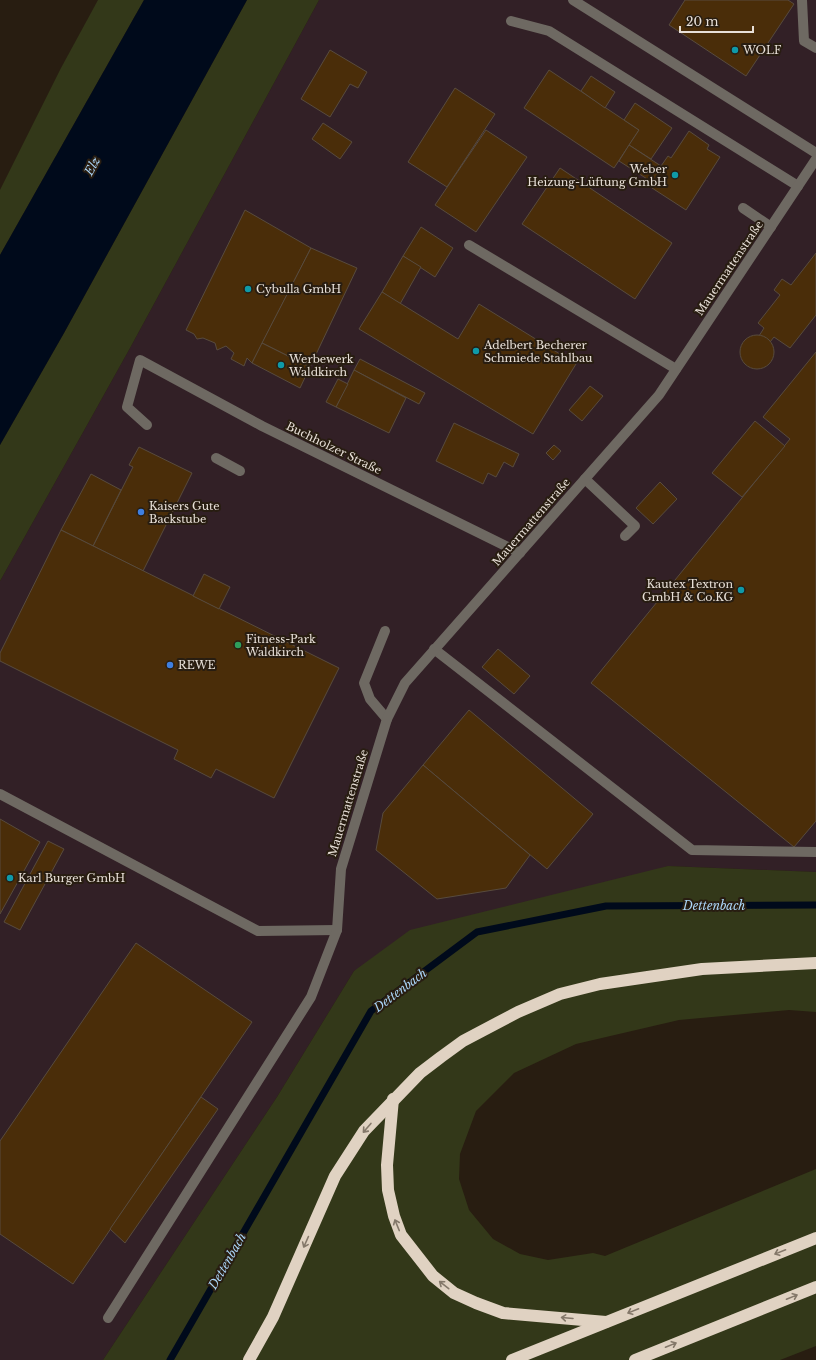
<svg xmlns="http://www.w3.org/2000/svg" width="816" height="1360" viewBox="0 0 816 1360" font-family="'Libre Baskerville',serif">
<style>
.industrial{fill:#322026}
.green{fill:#333819}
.water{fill:#000a1b}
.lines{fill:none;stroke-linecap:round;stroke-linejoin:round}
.stream{stroke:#000a1b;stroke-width:7}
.building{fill:#4a2d09;stroke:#584b3e}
.minor{stroke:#6e6962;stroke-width:10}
.highway{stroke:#e0d2c2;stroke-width:12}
.oneway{stroke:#84786a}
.culture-dot{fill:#0f9aa8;stroke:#281d11;stroke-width:1.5}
.shop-dot{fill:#3f7fe0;stroke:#281d11;stroke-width:1.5}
.leisure-dot{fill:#2e9e5b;stroke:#281d11;stroke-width:1.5}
.labels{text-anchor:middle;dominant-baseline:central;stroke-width:4;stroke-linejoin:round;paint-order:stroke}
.poi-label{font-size:11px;fill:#e8e0d8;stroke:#281d11;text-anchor:start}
.street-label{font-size:11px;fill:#e8e0d8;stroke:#281d11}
.water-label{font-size:12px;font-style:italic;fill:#abd5f8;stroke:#281d11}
</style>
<rect width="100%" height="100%" fill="#281d11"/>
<!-- industrial -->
<polygon class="industrial" points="319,0 816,0 816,872 668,866 354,971 277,1097 103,1360 0,1360 0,581 130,348"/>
<!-- green -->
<g class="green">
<polygon points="98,0 144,0 0,255 0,190 61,68"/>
<polygon points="247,0 319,0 130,348 0,581 0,445 64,333"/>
<polygon points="668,866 816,872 816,1012 789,1010 679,1020 576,1044 514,1073 476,1111 460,1154 459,1179 469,1210 493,1239 520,1254 548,1260 593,1253 605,1256 816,1169 816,1346 780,1360 103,1360 277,1097 354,971 410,930"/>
</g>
<!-- water -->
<polygon class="water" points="144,0 247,0 64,333 0,445 0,255"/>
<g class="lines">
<!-- stream -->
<polyline class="stream" points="170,1360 371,1011 477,932 606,906 816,905"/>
</g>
<!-- building -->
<g class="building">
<polygon points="685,0 788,0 794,4 746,76 669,25"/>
<polygon points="330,50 367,72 358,88 350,84 330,117 301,99"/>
<polygon points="549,70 639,130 614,168 524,108"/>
<polygon points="591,76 615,92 605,108 581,91"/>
<polygon points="455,88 495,114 447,187 408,162"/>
<polygon points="635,103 672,128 651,159 629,145 639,130 624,120"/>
<polygon points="323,123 352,142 340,159 312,139"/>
<polygon points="486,130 527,157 476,232 435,205"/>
<polygon points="689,131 709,145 707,149 720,157 686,210 652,188 655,184 619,161 629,145 661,166 668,156 671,158"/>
<polygon points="560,168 672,243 635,299 522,224"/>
<polygon points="245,210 311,248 252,363 247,358 244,366 231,359 234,353 226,346 217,350 215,343 203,338 197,339 194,334 186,330"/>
<polygon points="421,227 453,248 435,277 403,256"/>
<polygon points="311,248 357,268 310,367 262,343"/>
<polygon points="816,253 816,315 790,348 774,337 770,342 766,338 759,336 764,328 758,323 780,295 774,290 782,279 791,285"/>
<polygon points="403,256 421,267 400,304 382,292"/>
<polygon points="382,292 458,339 479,304 576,364 533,434 359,329"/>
<circle cx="757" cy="352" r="17"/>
<polygon points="262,343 310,367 300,388 252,363"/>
<polygon points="816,352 816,821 794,847 591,683 790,439 763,417"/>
<polygon points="360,359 425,393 419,404 354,370"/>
<polygon points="354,370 406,398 389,433 336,407"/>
<polygon points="338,379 348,384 336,407 326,402"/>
<polygon points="590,386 603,396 582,421 569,410"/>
<polygon points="755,421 785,446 742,497 712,473"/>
<polygon points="454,423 519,454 513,467 504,462 496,477 488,473 483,484 436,461"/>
<polygon points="554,445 561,451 553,460 546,453"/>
<polygon points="139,447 192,473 143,571 93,546 133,467 129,465"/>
<polygon points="91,474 121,490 93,546 61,530"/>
<polygon points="660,482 677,499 653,524 636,508"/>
<polygon points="61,530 339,668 274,798 216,769 211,778 174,759 178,750 0,661 0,653"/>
<polygon points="204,574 230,587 219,609 193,596"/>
<polygon points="498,649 530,676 514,694 482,667"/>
<polygon points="469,710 593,814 547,869 423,765"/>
<polygon points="423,765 530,855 506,888 437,899 376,850 383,813"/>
<polygon points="0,819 40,842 0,914"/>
<polygon points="48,841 64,849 20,930 4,922"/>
<polygon points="136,943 252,1022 73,1284 0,1234 0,1141"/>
<polygon points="201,1097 218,1109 125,1243 110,1229"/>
</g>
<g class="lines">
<!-- minor -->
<g class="minor">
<polyline points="573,0 816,153"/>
<polyline points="802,0 804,41 816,48"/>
<polyline points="511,21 549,31 798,186"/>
<polyline points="743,208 771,227"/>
<polyline points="469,245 676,369"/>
<polyline points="147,425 127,407 140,360 262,426 520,553"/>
<polyline points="216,458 240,471"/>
<polyline points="585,479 635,526 625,536"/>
<polyline points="385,631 364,683 370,699 387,719"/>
<polyline points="434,649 692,850 816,852"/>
<polyline points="0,794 258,931 337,930"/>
<polyline points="108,1318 311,997 337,930 341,869 387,719 405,683 659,395 816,159"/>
</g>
<!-- highway -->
<g class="highway">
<polyline points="393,1099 387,1165 388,1190 394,1216 401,1235 433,1276 454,1293 476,1303 503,1313 606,1322"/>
<polyline points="249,1360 273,1317 335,1176 364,1131 420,1073 441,1057 463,1041 518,1012 560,994 600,984 702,969 816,963"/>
<polyline points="512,1360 816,1238"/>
<polyline points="635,1360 816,1287"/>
</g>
</g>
<!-- one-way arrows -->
<defs><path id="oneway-shaft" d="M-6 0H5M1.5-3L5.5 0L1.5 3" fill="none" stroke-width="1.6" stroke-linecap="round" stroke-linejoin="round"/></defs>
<g class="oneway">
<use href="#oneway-shaft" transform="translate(367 1128) rotate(131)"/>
<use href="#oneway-shaft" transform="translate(397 1225) rotate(-112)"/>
<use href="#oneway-shaft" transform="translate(306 1242) rotate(114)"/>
<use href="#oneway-shaft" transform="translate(780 1252) rotate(158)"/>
<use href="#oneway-shaft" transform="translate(444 1285) rotate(-142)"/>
<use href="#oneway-shaft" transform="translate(792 1297) rotate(-22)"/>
<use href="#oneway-shaft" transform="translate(633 1311) rotate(158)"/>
<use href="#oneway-shaft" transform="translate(567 1318) rotate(-175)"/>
<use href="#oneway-shaft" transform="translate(671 1345) rotate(-22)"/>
</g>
<!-- markers -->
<g class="culture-dot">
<circle cx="735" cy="50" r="4"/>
<circle cx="675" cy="175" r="4"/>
<circle cx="248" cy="289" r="4"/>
<circle cx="476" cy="351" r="4"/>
<circle cx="281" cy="365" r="4"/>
<circle cx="741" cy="590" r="4"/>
<circle cx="10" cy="878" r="4"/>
</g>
<g class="shop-dot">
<circle cx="141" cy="512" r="4"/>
<circle cx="170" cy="665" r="4"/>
</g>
<circle class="leisure-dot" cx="238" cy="645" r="4"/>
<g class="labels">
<!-- poi labels -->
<g class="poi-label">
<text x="743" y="50">WOLF</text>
<text x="667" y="169" text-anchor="end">Weber<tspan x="667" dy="13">Heizung-Lüftung GmbH</tspan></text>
<text x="256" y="289">Cybulla GmbH</text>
<text x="484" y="345">Adelbert Becherer<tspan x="484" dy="13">Schmiede Stahlbau</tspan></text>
<text x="289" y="359">Werbewerk<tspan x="289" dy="13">Waldkirch</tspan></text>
<text x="149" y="506">Kaisers Gute<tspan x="149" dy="13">Backstube</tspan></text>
<text x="733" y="584" text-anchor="end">Kautex Textron<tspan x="733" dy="13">GmbH &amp; Co.KG</tspan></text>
<text x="246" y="639">Fitness-Park<tspan x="246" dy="13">Waldkirch</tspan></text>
<text x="178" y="665">REWE</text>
<text x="18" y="878">Karl Burger GmbH</text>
</g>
<!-- street labels -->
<g class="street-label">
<text transform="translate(729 268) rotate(-56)">Mauermattenstraße</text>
<text transform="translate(334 448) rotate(26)">Buchholzer Straße</text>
<text transform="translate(531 522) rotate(-49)">Mauermattenstraße</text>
<text transform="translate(348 803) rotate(-73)">Mauermattenstraße</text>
</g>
<!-- water labels -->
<g class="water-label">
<text transform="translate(92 166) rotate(-61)">Elz</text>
<text x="714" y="905">Dettenbach</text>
<text transform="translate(400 990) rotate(-37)">Dettenbach</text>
<text transform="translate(227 1261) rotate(-60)">Dettenbach</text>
</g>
</g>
<!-- scale -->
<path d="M680 26v6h73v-6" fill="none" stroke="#e8e0d8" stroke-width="2"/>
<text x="686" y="26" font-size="12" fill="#e8e0d8" stroke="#281d11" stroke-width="3" paint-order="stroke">20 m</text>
</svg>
